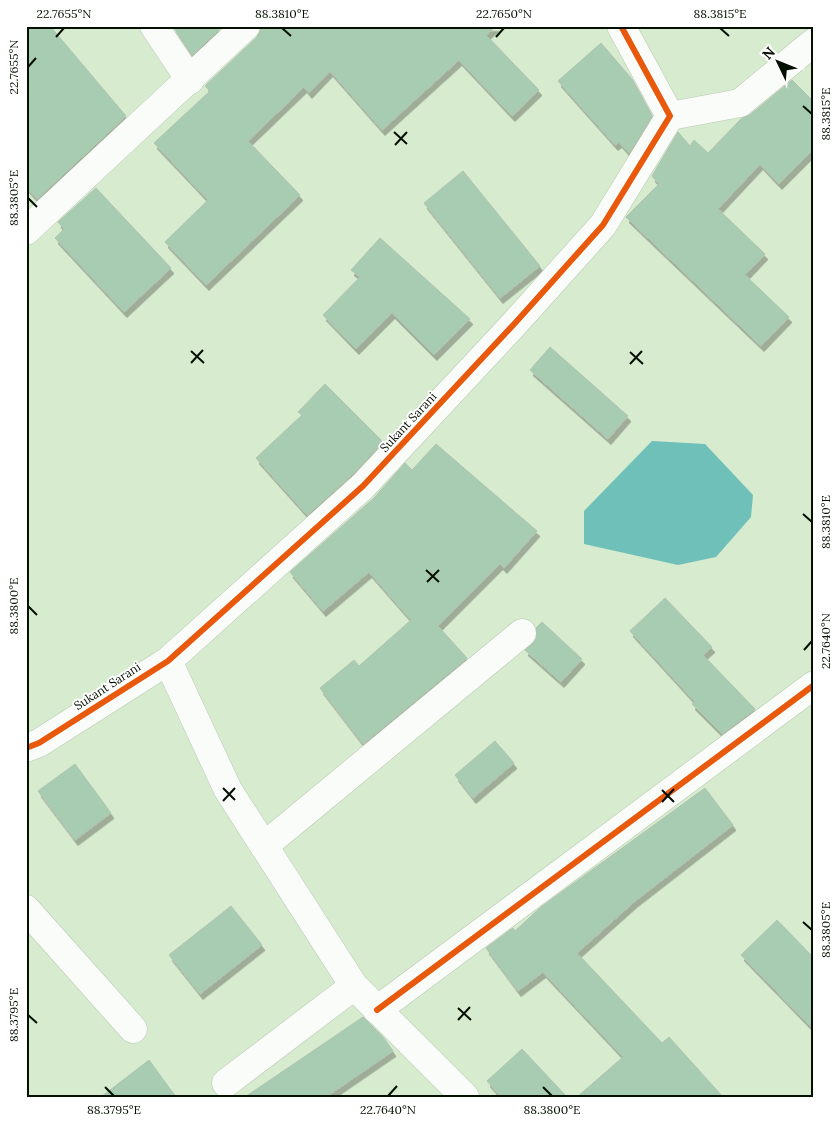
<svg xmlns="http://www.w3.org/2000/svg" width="840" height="1123" viewBox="0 0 840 1123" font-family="Lora,serif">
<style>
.water{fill:#6fc0b9}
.building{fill:#a8ccb2;stroke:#afc3b0;filter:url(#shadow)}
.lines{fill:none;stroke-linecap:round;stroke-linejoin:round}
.minor-casing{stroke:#b8c8b2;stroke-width:29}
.minor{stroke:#f9fcf8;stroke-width:28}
.cycleway-casing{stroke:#fff;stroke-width:9}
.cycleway{stroke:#e8590c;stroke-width:6}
.ticks{fill:none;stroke:#041001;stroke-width:2}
.labels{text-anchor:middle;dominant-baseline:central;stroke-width:4;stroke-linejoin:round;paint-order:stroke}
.street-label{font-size:12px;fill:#041001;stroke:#fff}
.neatline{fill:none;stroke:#041001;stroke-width:2}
.ticks-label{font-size:12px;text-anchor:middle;fill:#041001}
</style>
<defs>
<filter id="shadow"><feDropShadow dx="3" dy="5.5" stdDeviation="0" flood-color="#0004"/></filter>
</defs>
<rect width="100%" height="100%" fill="#d7ebcf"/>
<!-- water -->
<polygon class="water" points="652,441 705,444 753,495 751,517 716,557 678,565 584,544 584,511"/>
<!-- building -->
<g class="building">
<polygon points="26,26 50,26 126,116 37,199 26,187"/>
<polygon points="173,26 223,26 192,55"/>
<polygon points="261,26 496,26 486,35 539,90 512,116 459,60 382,130 330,71 309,93 304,87 248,141 300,195 206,285 165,242 208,200 154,143 210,91 205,86 257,37"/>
<polygon points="601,43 632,79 652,116 629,153 619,142 615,145 558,81"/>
<polygon points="792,80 814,102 814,149 779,184 760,164 718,209 765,254 745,275 789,317 761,346 626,217 659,184 652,176 678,132 690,146 694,140 708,153 742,118 750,115"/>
<polygon points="463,171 540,266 500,298 424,203"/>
<polygon points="96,188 171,268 124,312 55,238 64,229 58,222"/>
<polygon points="380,238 470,319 434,355 392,313 356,349 323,315 360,277 351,270"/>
<polygon points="550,347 628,416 608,439 530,370"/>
<polygon points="325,384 383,442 352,475 307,515 256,458 302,415 298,412"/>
<polygon points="436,444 537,531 504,568 500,564 438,626 467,658 363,744 320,688 354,660 359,666 411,620 369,572 323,611 290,572 374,498 405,463 412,470"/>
<polygon points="665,598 712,647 703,655 755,709 722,734 692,704 695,702 630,631"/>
<polygon points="542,622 582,659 561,682 525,650 536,639 536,628"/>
<polygon points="495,741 514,763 473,798 455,775"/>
<polygon points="75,764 111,813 75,840 38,791"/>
<polygon points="705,788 733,825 634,902 577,953 662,1043 669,1037 723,1097 577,1097 623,1057 543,972 518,991 486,948 513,928 515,931 541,907"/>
<polygon points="231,906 262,945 200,994 169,955"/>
<polygon points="777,920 814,958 814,1030 741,955"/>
<polygon points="363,1017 383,1037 393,1051 326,1097 245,1097"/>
<polygon points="522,1049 567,1097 501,1097 487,1081"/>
<polygon points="149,1060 176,1097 101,1097"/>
</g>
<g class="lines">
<defs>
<g id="minor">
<polyline points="154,26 190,80"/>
<polyline points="670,116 740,103 814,42"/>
<polyline points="26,231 246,26"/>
<polyline points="168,661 228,790 354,986 465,1097"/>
<polyline points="26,748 39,743 168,661 363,486 516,322 603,225 670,116 621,26"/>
<polyline points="264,846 522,633"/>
<polyline points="26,909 133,1029"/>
<polyline points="377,1010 814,685"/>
<polyline points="226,1083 354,986"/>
</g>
</defs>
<!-- minor casing -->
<use href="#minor" class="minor-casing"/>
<!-- minor -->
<use href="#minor" class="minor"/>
<defs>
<g id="cycleway">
<polyline points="26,748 39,743 168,661 363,486 516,322 603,225 670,116 621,26"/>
<polyline points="377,1010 814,685"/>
</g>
</defs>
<!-- cycleway casing -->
<use href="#cycleway" class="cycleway-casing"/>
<!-- cycleway -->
<use href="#cycleway" class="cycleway"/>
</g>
<!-- ticks -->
<path class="ticks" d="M282 28 291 36M720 28 729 36M56 37 64 28M496 37 504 28M28 67 36 58M803 106 812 114M394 132 407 144M395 145 407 132M28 198 37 207M191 351 204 363M630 352 643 364M191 363 203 350M630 364 642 351M803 514 812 522M426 570 439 582M427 582 439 570M28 606 37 615M804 650 812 641M223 788 235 800M662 790 674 802M223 801 235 788M662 802 674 789M803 922 812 930M458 1008 471 1020M28 1015 37 1023M458 1020 470 1007M105 1087 114 1096M543 1087 552 1096M388 1096 397 1086"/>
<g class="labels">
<!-- street labels -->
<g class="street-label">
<text transform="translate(408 422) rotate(-47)">Sukant Sarani</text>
<text transform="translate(107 686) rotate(-33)">Sukant Sarani</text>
</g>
</g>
<!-- border -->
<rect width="840" height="1123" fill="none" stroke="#ffffff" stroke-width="55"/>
<!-- north arrow -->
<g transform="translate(778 62) rotate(313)" stroke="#ffffff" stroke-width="4" paint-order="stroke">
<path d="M0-4L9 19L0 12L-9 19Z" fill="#041001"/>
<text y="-8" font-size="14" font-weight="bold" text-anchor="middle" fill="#041001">N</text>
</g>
<rect x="28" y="28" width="784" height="1068" class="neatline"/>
<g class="ticks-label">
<text x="64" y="18">22.7655°N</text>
<text x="282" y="18">88.3810°E</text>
<text x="504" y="18">22.7650°N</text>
<text x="720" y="18">88.3815°E</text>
<text transform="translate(14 67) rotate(-90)" y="4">22.7655°N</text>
<text transform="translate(826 114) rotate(-90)" y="4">88.3815°E</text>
<text transform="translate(14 198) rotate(-90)" y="4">88.3805°E</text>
<text transform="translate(826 522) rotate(-90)" y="4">88.3810°E</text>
<text transform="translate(14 606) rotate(-90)" y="4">88.3800°E</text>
<text transform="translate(826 641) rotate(-90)" y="4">22.7640°N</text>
<text transform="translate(826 930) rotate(-90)" y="4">88.3805°E</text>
<text transform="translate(14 1015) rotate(-90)" y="4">88.3795°E</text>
<text x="114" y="1114">88.3795°E</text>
<text x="388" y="1114">22.7640°N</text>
<text x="552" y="1114">88.3800°E</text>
</g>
</svg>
